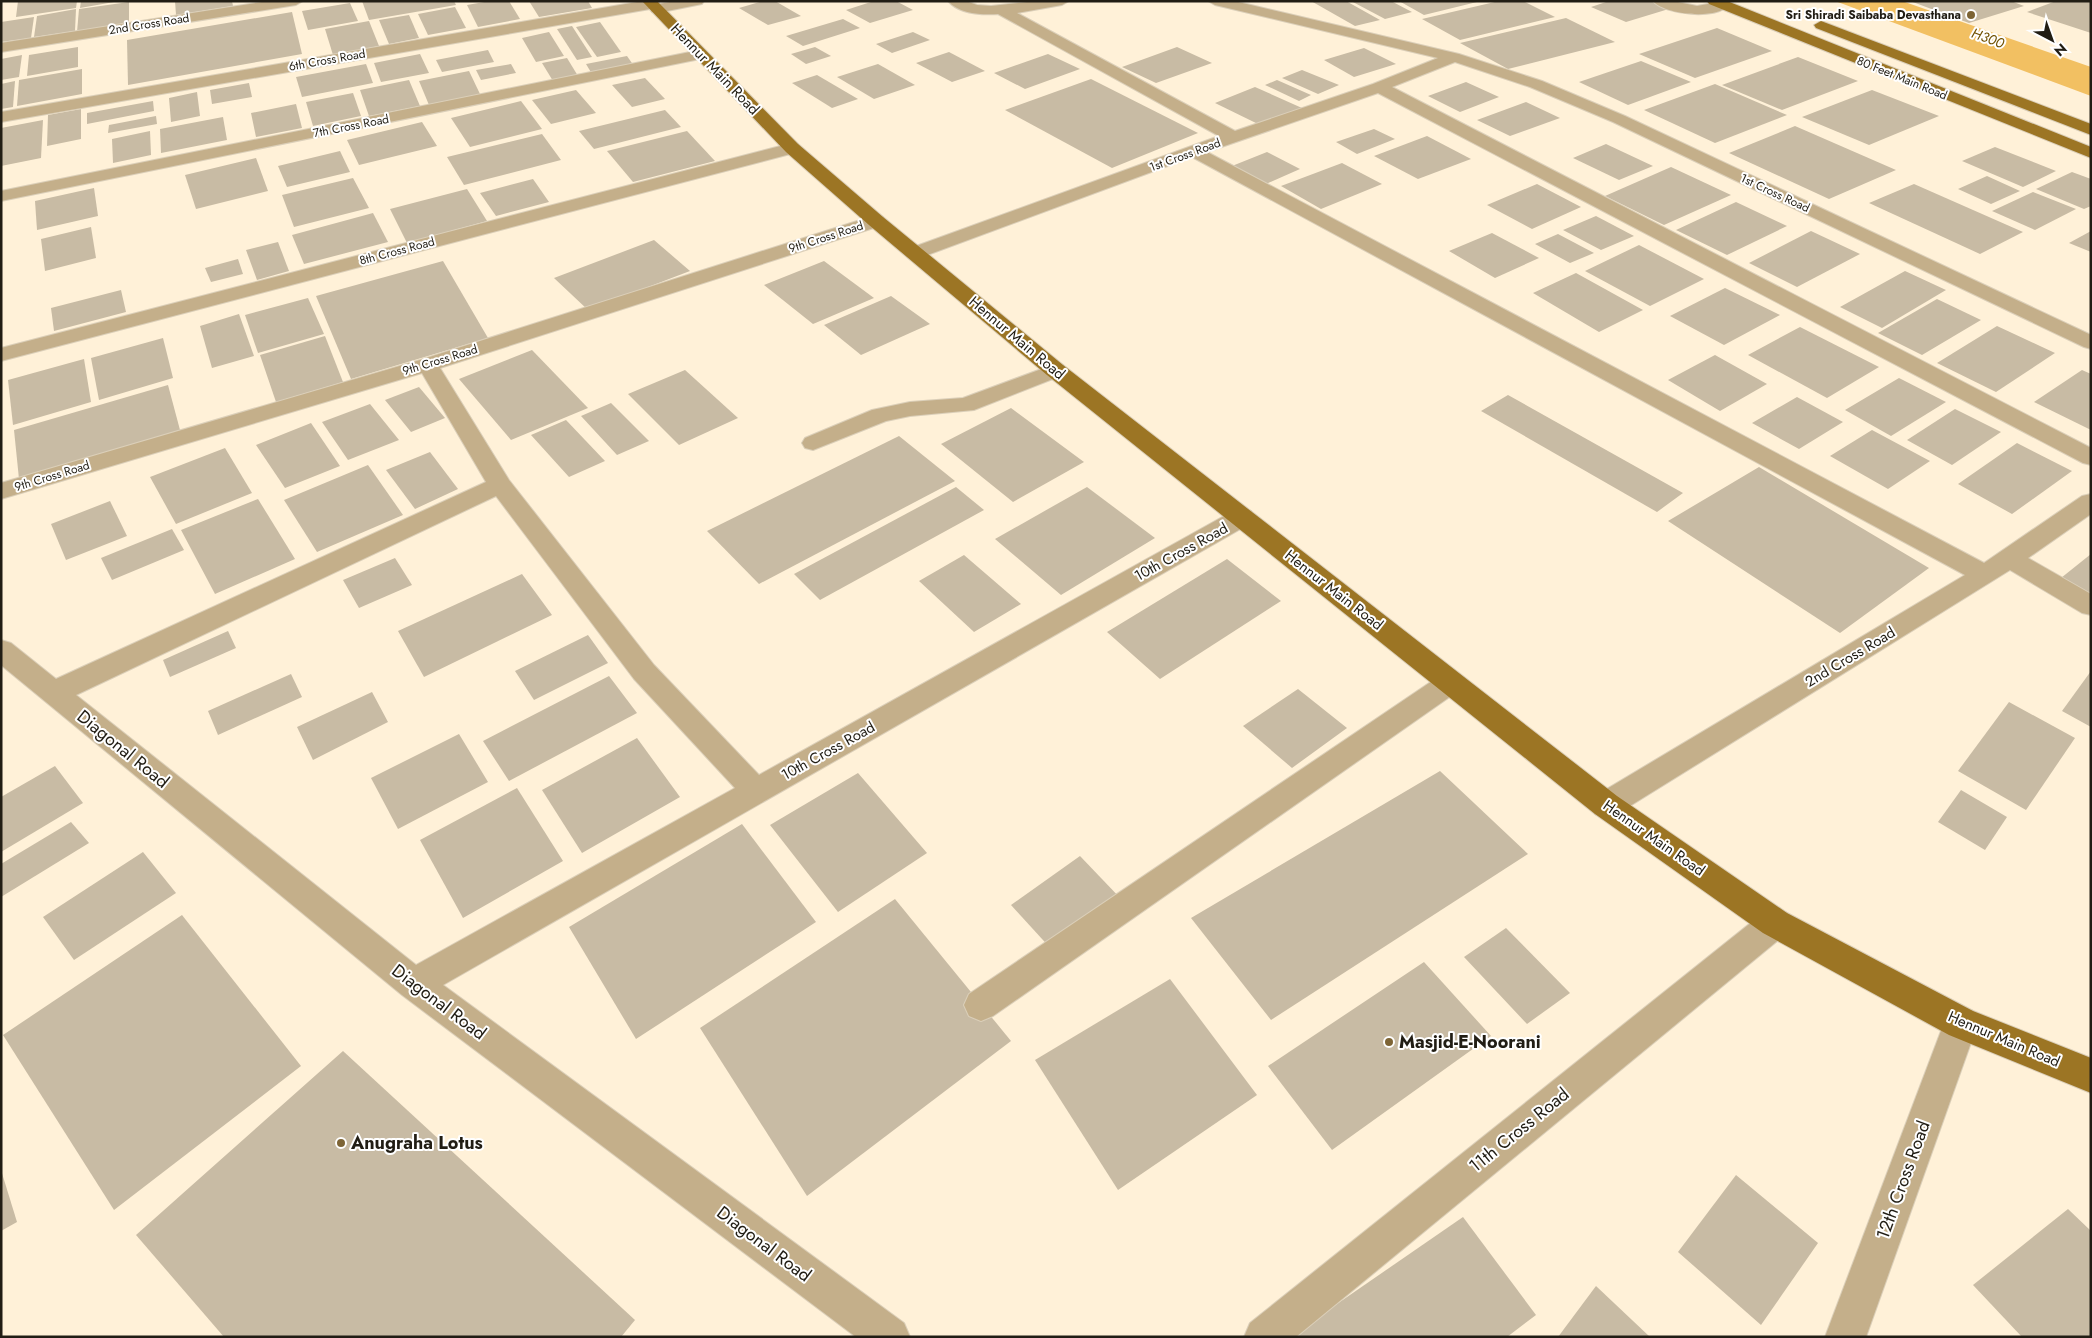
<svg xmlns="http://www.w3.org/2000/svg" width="2092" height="1338" viewBox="0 0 2092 1338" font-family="Jost,sans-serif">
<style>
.water{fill:#f2c062}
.building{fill:#c8bba4}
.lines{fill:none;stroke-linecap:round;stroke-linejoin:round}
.minor-casing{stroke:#dbcfb9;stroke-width:2}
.major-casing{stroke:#dbcfb9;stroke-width:2}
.minor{fill:#c4af8a;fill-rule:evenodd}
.major{fill:#9c7524;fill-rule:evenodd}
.poi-dot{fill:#7d6435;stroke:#fff;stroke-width:2}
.labels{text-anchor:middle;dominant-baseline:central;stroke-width:4;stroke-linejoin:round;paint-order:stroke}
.far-poi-label{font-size:12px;font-weight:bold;fill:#211d14;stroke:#fff;text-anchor:end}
.far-street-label{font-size:12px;fill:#211d14;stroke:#fff}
.far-water-label{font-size:14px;font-style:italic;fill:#705000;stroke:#fff}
.street-label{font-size:15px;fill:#211d14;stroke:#fff}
.near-street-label{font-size:18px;fill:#211d14;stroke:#fff}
.near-poi-label{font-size:18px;font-weight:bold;fill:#211d14;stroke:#fff;text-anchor:start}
</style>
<rect width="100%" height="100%" fill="#fff1d8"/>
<!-- water -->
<polygon class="water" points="1835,1 1902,1 2091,67 2091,96"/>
<!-- building -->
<g class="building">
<polygon points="18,1 77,1 76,8 16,17"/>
<polygon points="81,1 113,1 114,2 80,8"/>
<polygon points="175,1 232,1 233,6 176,15"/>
<polygon points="362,1 454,1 456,5 369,20"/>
<polygon points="490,1 509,1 520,19 478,27 467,5"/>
<polygon points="529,1 588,1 592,8 539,17"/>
<polygon points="763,1 775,1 801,16 768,25 739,8"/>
<polygon points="874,1 896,1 913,10 870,23 846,10"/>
<polygon points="1311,1 1346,1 1380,20 1355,26"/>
<polygon points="1351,1 1391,1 1412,12 1385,19"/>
<polygon points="1399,1 1477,1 1477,2 1424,15"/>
<polygon points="1499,1 1523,1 1555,17 1460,40 1422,19"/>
<polygon points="1609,1 1656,1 1672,8 1626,22 1591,7"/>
<polygon points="1910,1 2011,1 2024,6 1969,23"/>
<polygon points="2056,1 2091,1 2091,33 2027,12"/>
<polygon points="129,2 129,23 77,32 79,9"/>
<polygon points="350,3 358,21 308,30 302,11"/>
<polygon points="455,7 466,28 428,35 418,14"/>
<polygon points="76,9 75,31 34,37 37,16"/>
<polygon points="292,12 302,54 128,85 127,40"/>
<polygon points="409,15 419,38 389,44 379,20"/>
<polygon points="34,17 31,38 1,42 1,22"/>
<polygon points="1566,18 1615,42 1508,69 1460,43"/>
<polygon points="843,19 860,28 803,46 786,36"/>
<polygon points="369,21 379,46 333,55 325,29"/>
<polygon points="600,22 621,52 597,57 576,27"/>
<polygon points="572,26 592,57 577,60 557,29"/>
<polygon points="1717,28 1772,51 1695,78 1639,54"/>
<polygon points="549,32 564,56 536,62 522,38"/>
<polygon points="913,32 930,40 892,53 876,44"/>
<polygon points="78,47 78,67 27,76 29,55"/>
<polygon points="815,47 831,56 806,64 791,54"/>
<polygon points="1177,47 1212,63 1156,83 1122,67"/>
<polygon points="1364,48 1396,64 1354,77 1324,60"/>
<polygon points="488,50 494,62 442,72 436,60"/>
<polygon points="949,52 985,71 952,82 916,63"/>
<polygon points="420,54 429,73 381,82 374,63"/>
<polygon points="1048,54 1080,69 1025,89 994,73"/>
<polygon points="22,55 19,77 1,80 1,59"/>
<polygon points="627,56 634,66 592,74 586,64"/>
<polygon points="1798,57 1858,81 1782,110 1722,85"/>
<polygon points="567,58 578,76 553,81 542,63"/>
<polygon points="1641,61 1691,82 1628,105 1579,82"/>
<polygon points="366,64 373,83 302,97 296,77"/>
<polygon points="511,64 516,73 481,80 476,70"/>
<polygon points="878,64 915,85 874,99 837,77"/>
<polygon points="82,69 82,94 17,106 19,80"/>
<polygon points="1302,70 1339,85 1318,94 1282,78"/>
<polygon points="469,71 480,94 429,105 419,81"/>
<polygon points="817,75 858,99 832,108 792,83"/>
<polygon points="645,78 665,99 632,107 612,85"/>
<polygon points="1091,79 1198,133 1112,168 1005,110"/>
<polygon points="409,80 420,106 369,116 360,90"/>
<polygon points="1277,80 1311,95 1299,101 1265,85"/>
<polygon points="15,81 13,107 1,109 1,84"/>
<polygon points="1466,82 1499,97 1460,112 1428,96"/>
<polygon points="249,83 252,97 212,104 210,90"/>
<polygon points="1715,84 1787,115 1715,143 1644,110"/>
<polygon points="1255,87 1302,108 1260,125 1215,103"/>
<polygon points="576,90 596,113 551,124 532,100"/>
<polygon points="1872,90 1939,116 1869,145 1802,117"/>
<polygon points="197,92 200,116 171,122 169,98"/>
<polygon points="353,93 361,116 313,126 306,102"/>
<polygon points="153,101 154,111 87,124 87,113"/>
<polygon points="521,101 542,129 470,147 451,118"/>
<polygon points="1526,102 1560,118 1510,136 1477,120"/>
<polygon points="296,104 302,128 256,137 251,113"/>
<polygon points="81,109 81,139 47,146 48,115"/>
<polygon points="665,110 681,127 594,149 579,131"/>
<polygon points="156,116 157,124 108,133 109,125"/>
<polygon points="223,117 227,140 161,153 160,129"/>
<polygon points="43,120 41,158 1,166 1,128"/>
<polygon points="422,122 437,146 359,165 347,140"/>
<polygon points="1795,126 1896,170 1829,199 1729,153"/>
<polygon points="1374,129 1395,139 1357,154 1336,142"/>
<polygon points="150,131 151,155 113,163 112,139"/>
<polygon points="687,131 715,161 633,182 607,151"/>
<polygon points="542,134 561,160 464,185 447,157"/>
<polygon points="1427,136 1471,159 1418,179 1374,156"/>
<polygon points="1606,144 1653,166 1619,180 1573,158"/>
<polygon points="1995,147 2056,171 2023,187 1962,161"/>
<polygon points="340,151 350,172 287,187 278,166"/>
<polygon points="1267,152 1300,169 1266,184 1232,166"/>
<polygon points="256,158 268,191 196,209 185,175"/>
<polygon points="1342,163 1382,184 1321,209 1281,186"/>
<polygon points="1671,167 1731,195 1664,225 1605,196"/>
<polygon points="2072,172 2091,179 2091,206 2084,209 2036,189"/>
<polygon points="1987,176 2020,191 1991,204 1958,189"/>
<polygon points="353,178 369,208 294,227 282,195"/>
<polygon points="533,179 549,202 496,216 480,193"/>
<polygon points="1537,184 1581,207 1532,229 1487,205"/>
<polygon points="1914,184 2023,232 1980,254 1869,203"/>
<polygon points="94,188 98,216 37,230 35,201"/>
<polygon points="467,189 487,221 407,243 390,209"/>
<polygon points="2033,192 2076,209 2035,230 1992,211"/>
<polygon points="1736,202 1787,226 1727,255 1676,230"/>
<polygon points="373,213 388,242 304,264 292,235"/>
<polygon points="1596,216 1634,236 1601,250 1563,230"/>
<polygon points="91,227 96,258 45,271 41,239"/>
<polygon points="1811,231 1860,254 1797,287 1749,263"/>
<polygon points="2091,231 2091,252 2069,243"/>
<polygon points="1492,233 1539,258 1495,278 1449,251"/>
<polygon points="1558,234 1594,253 1570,263 1535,244"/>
<polygon points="654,240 690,271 588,310 554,278"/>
<polygon points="278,242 289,271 257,280 246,250"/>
<polygon points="1639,245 1704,279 1650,306 1585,271"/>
<polygon points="238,259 243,274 211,282 205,268"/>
<polygon points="443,261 488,338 351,379 316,296"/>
<polygon points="824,261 874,298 813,324 764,285"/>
<polygon points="1905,271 1946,290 1882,328 1840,307"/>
<polygon points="1576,273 1643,310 1599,332 1533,293"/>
<polygon points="1725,288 1780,315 1724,345 1670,316"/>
<polygon points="121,290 126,312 54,331 51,308"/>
<polygon points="891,296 930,324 861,355 824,325"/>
<polygon points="308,298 324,334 258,353 245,315"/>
<polygon points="1937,299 1981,320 1922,355 1878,333"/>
<polygon points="239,314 254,356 212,368 200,326"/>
<polygon points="1997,326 2055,353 1996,392 1937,363"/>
<polygon points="1800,327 1879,367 1827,398 1748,355"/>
<polygon points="325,336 343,382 276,402 260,355"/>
<polygon points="163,338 173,378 99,400 91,358"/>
<polygon points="532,350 588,408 511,440 459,379"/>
<polygon points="1715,355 1767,384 1720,411 1668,380"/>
<polygon points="84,359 91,402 13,425 8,380"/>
<polygon points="685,370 738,418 679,445 628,394"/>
<polygon points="2082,370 2091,374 2091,430 2034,402"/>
<polygon points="1899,378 1946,402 1891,436 1845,410"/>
<polygon points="168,385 180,430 19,479 14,430"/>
<polygon points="419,387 445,418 411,432 385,400"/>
<polygon points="1508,395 1683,493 1657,512 1481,411"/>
<polygon points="1797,397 1843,422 1799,449 1752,423"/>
<polygon points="611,403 649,441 617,455 581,416"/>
<polygon points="370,404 399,440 348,460 322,422"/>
<polygon points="1011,408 1084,462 1013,502 941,444"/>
<polygon points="1955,409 2001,432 1952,465 1907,440"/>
<polygon points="566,420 605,461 569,477 531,435"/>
<polygon points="311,423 340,466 285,488 256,445"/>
<polygon points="1872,430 1930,461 1888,489 1830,456"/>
<polygon points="899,436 955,481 759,584 707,531"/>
<polygon points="2017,443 2072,471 2012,514 1958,484"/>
<polygon points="225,448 252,493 176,524 150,477"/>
<polygon points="430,452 458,489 415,509 386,470"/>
<polygon points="368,465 403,515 317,552 284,500"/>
<polygon points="1759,467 1929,568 1840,633 1668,521"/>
<polygon points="956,487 984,510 820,600 794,574"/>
<polygon points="1087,487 1155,538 1061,595 995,539"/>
<polygon points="258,499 295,559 215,594 181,530"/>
<polygon points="110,501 127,536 66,560 51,524"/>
<polygon points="172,529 184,550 112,580 101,558"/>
<polygon points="2091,554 2091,594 2061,578"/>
<polygon points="964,555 1021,604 974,632 919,581"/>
<polygon points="395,558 412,585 359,608 343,580"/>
<polygon points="1227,559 1281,601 1160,679 1107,632"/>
<polygon points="522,574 552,615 424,677 398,631"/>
<polygon points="228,631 236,648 170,677 163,660"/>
<polygon points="588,635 608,663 534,700 515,671"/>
<polygon points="2091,671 2091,727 2062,711"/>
<polygon points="291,674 302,697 218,735 208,711"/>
<polygon points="609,676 637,713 509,781 483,741"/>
<polygon points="1298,689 1347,728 1292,768 1243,726"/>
<polygon points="372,692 388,722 313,760 297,727"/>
<polygon points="2009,702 2075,738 2026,810 1958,771"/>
<polygon points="459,734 488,782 398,829 371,778"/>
<polygon points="637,738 680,797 582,853 542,790"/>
<polygon points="55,766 83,803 1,852 1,797"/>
<polygon points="1440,771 1528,854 1271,1020 1191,918"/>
<polygon points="858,773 927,853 838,912 770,825"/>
<polygon points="517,788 563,861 463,918 420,840"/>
<polygon points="1961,790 2007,817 1985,850 1938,822"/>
<polygon points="71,822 89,843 1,897 1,864"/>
<polygon points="742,824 816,922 636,1039 569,927"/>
<polygon points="143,852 176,893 74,960 43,917"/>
<polygon points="1080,856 1123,901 1053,951 1011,905"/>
<polygon points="895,899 1011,1041 807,1196 700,1028"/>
<polygon points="182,915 301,1066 114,1210 3,1035"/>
<polygon points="1506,928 1570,993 1527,1024 1464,957"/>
<polygon points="1424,962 1491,1036 1332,1150 1268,1066"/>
<polygon points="1170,979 1257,1095 1118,1190 1035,1060"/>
<polygon points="343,1051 635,1320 621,1337 224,1337 136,1235"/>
<polygon points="1,1170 17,1222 1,1231"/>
<polygon points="1736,1175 1818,1243 1761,1325 1678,1252"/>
<polygon points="2068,1209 2091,1231 2091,1337 2022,1337 1973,1285"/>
<polygon points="1463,1217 1536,1315 1507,1337 1289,1337"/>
<polygon points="1596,1286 1650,1337 1558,1337"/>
</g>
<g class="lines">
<defs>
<g id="minor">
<polygon points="268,1 303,1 296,5 1,52 1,43"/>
<polygon points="643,1 657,1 659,4 675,1 704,1 702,4 657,13 652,12 650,9 1,122 1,112"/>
<path d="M948 1H966L977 5 991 6 1036 1H1069L1062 5 1017 13 1235 131 1373 84 1438 58 1215 5 1208 1H1234L1459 54 1542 81 1625 116 2091 335V349L2084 347 1613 122 1530 87 1455 62 1392 87 2091 448V465L2083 463 1378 93 1207 152 1984 563 2082 496 2091 494V514L2028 558 2091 594V615L2082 613 2010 570 1617 814 1606 818 1595 814 1591 805 1595 796 1965 575 1192 157 922 257H908L905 253 908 249 1219 136 998 14C982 15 959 14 948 1Z"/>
<path d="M1653 1H1673L1697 6 1724 1 1729 5C1717 20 1665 15 1653 1Z"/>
<polygon points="700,50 705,52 708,55 705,58 1,201 1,191"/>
<polygon points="792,143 798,144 801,148 798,152 1,361 1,348"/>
<path d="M876 215 883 217 885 221 883 225 440 368 509 480 654 665 759 775 1233 511 1242 509 1251 511 1254 517 1251 523 443 985 904 1323 910 1337H856L402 995 1 665V640L11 643 56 679 486 482 422 373 1 499V483L420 360ZM496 496 634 679 735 788 416 965 76 695Z"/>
<polygon points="1055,364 1063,365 1066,370 1063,375 974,410 910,416 886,421 813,450 805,448 802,443 805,438 872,410 910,402 963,398"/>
<polygon points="1451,671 1461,675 1465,682 1461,689 993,1016 981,1021 969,1016 964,1005 969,994 1441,675"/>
<polygon points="1775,908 1787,913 1791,923 1787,933 1296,1337 1244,1337 1250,1323 1763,913"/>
<polygon points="1961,1007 1973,1011 1978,1023 1866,1337 1825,1337 1944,1023 1949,1011"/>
</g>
<g id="major">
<polygon points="642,1 657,1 798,144 883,217 1063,365 1617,796 1787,913 1973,1011 2091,1058 2091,1093 1949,1035 1763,933 1595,814 1047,375 869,225 786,152"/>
<polygon points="1707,1 1727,1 2091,147 2091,158 1709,4"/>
<polygon points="1821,21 2091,124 2091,135 1816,28 1814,25"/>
</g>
</defs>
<!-- minor casing -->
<use href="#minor" class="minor-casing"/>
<!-- major casing -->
<use href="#major" class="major-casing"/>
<!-- minor -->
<use href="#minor" class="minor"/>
<!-- major -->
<use href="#major" class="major"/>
</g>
<!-- markers -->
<g class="poi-dot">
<circle cx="1971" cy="15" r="5"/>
<circle cx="1389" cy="1042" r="5"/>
<circle cx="341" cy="1143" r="5"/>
</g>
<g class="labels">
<!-- far-poi labels -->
<g class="far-poi-label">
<text x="1961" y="15">Sri Shiradi Saibaba Devasthana</text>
</g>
<!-- far-street labels -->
<g class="far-street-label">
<text transform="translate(149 24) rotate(-9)">2nd Cross Road</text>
<text transform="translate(327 60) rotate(-10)">6th Cross Road</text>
<text transform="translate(1902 78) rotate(22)">80 Feet Main Road</text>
<text transform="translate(351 126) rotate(-11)">7th Cross Road</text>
<text transform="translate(1185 155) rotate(-20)">1st Cross Road</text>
<text transform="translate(1775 193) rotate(25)">1st Cross Road</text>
<text transform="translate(826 237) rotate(-18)">9th Cross Road</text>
<text transform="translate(397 251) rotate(-15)">8th Cross Road</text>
<text transform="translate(440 360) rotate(-17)">9th Cross Road</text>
<text transform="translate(52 476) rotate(-17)">9th Cross Road</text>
</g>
<!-- far-water labels -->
<g class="far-water-label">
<text transform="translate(1988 38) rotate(20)">H300</text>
</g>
<!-- street labels -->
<g class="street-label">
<text transform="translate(715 69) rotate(46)">Hennur Main Road</text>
<text transform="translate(1017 338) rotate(40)">Hennur Main Road</text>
<text transform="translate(1181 552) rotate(-29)">10th Cross Road</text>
<text transform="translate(1334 590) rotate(38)">Hennur Main Road</text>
<text transform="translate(1850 657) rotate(-31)">2nd Cross Road</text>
<text transform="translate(828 751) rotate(-29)">10th Cross Road</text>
<text transform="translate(1654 838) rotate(35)">Hennur Main Road</text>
<text transform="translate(2004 1039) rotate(23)">Hennur Main Road</text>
</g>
<!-- near-street labels -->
<g class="near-street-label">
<text transform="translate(123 749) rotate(39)">Diagonal Road</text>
<text transform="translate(439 1002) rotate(37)">Diagonal Road</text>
<text transform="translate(1519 1130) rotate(-39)">11th Cross Road</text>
<text transform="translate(1903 1180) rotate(-70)">12th Cross Road</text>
<text transform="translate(764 1244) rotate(37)">Diagonal Road</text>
</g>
<!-- near-poi labels -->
<g class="near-poi-label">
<text x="1399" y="1042">Masjid-E-Noorani</text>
<text x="351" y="1143">Anugraha Lotus</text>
</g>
</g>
<!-- border -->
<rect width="2092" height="1338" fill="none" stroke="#211d14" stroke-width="5"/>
<!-- north arrow -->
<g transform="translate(2052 40) rotate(139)" stroke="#ffffff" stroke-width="4" paint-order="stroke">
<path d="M0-4L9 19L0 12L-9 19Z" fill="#211d14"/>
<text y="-8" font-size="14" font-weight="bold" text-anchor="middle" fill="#211d14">N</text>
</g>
</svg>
